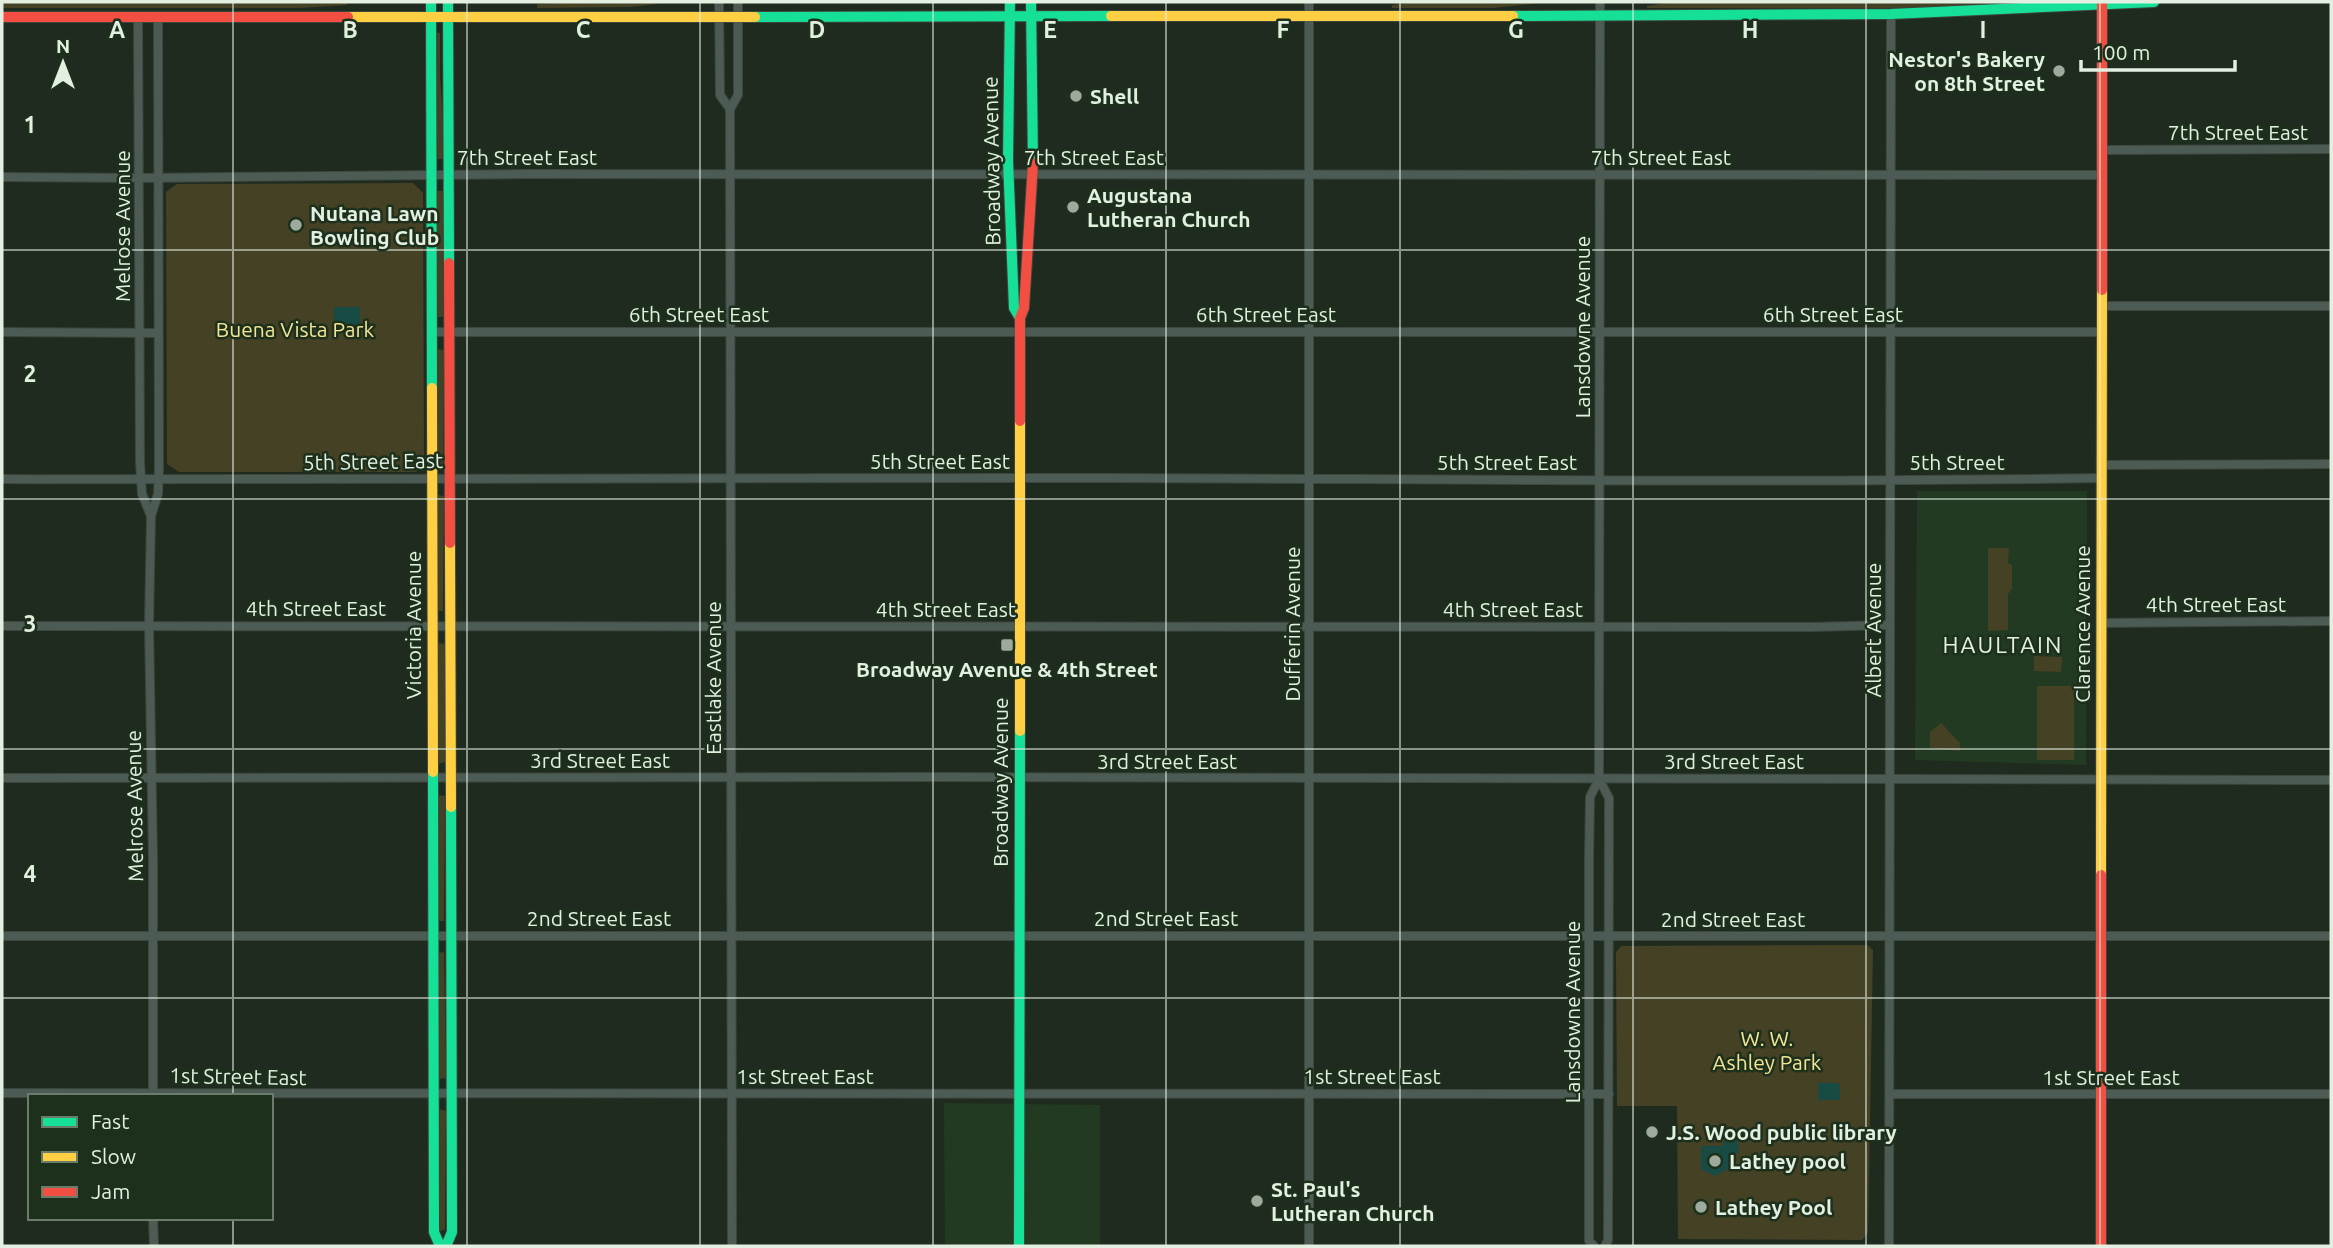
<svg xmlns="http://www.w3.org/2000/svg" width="2333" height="1248" viewBox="0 0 2333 1248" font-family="Ubuntu,sans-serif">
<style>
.built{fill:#223a21}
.green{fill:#454125}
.water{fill:#194b45}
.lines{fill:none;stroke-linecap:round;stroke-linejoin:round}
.street-casing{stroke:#3c463c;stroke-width:10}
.fast-casing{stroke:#3c463c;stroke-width:12}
.slow-casing{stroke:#3c463c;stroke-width:12}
.jam-casing{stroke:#3c463c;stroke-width:12}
.street{stroke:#4c5b54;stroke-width:8}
.fast{stroke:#16e098;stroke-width:10}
.slow{stroke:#ffcf43;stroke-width:10}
.jam{stroke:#f24e42;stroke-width:10}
.grid{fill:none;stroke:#e2efe1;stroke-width:2;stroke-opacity:0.55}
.poi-dot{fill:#9eaa9d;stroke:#1c301b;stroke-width:2.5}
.labels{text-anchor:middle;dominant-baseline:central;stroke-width:5;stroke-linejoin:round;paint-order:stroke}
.poi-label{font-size:21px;font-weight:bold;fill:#e2efe1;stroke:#1c301b;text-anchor:start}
.street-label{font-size:21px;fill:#e2efe1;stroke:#1c301b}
.park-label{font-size:21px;fill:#f5e496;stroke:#1c301b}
.neighbourhood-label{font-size:23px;letter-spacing:2px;fill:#e2efe1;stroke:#1c301b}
.grid-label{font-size:23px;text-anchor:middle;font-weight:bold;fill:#e2efe1;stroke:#1c301b;stroke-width:5;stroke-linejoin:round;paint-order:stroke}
</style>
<rect width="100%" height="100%" fill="#202b20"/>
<!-- built -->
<g class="built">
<polygon points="1917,491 2087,491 2086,765 1915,760"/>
<polygon points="944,1103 1100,1105 1100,1246 945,1246"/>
</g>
<!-- green -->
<g class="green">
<polygon points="2,2 347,2 347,5 301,8 2,8"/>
<polygon points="574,2 656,2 657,4 631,7 537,8 537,4"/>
<polygon points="1416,2 1540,2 1540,3 1494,8 1392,8 1392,5"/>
<polygon points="1671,2 2012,2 1926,8 1647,8 1647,6"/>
<polygon points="435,32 440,33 440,76 444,137 443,159 436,159"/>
<polygon points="413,183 423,193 424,463 416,472 179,472 167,464 166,192 177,184"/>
<polygon points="436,191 443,191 444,317 436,317"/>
<polygon points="437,349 444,350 443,464 437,464"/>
<polygon points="438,495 444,496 443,611 438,611"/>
<polygon points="1988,548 2009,548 2008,563 2012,565 2012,589 2008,594 2008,630 1988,631"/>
<polygon points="438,643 445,644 445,762 438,764"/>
<polygon points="2034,656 2062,657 2061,672 2034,671"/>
<rect x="2037" y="686" width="37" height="74"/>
<polygon points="1941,723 1960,743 1960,751 1930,748 1930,732"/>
<polygon points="438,795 445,796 444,921 438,921"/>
<polygon points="1867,945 1873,950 1868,1233 1862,1240 1678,1239 1677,1106 1617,1106 1616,952 1621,946"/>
<polygon points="444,952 446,1078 439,1079 438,953"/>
<polygon points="439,1109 446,1111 445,1230 438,1231"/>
</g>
<!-- water -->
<g class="water">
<rect x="334" y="307" width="26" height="18"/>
<polygon points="1818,1083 1839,1083 1840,1100 1818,1100"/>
<polygon points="1731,1136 1737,1139 1739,1153 1729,1153 1729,1168 1715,1176 1701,1169 1701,1146 1723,1146 1724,1141"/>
</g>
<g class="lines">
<defs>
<g id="street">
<polyline points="719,2 720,95 730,109"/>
<polyline points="1309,2 1309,1246"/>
<polyline points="138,17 140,462 142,494 151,516"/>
<polyline points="2103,150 2331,149"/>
<polyline points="2,177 140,178 525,174 2102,175"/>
<polyline points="2102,306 2331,306"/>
<polyline points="2,332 158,333"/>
<polyline points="431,332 2101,332"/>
<polyline points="2101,465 2331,464"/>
<path d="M2 479C371 481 740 477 1110 478 1440 479 1771 483 2101 478"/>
<polyline points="2101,623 2331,621"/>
<polyline points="2,626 1812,627 1890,625"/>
<polyline points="2,778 937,777 2331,780"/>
<polyline points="1599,779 1609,798 1608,1240 1605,1246"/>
<polyline points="2,936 2331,936"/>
<polyline points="2,1093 1609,1094"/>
<polyline points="1890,1094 2331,1094"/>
<polyline points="153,1095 153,859 149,625 151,516 158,494 159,469 158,17"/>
<polyline points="153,1218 154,1246"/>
<polyline points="732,1246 730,109 738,95 738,2"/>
<polyline points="1594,1246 1589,1241 1589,858 1590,797 1599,779 1600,2"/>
<polyline points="1889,1246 1891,14"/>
</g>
<g id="fast">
<polyline points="431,2 432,388"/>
<polyline points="448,2 449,263"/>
<polyline points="1010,2 1008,160 1014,308 1020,318"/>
<polyline points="1031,2 1033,163"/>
<polyline points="1513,16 1891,14 2154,2"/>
<polyline points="755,17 1111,16"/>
<polyline points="433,772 434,1232 440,1246"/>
<polyline points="446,1246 452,1232 451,807"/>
<polyline points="1019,1246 1020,731"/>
</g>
<g id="slow">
<polyline points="1111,16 1513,16"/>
<polyline points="348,17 755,17"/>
<polyline points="432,388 433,772"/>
<polyline points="450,543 451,807"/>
<polyline points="1020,731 1020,421"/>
<polyline points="2101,875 2102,290"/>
</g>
<g id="jam">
<polyline points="2,17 348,17"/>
<polyline points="449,263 450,543"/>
<polyline points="2102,290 2102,2"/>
<polyline points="1020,421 1020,318 1024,308 1033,163"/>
<polyline points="2101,1246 2101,875"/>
</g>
</defs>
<!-- street casing -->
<use href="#street" class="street-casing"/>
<!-- fast casing -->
<use href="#fast" class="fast-casing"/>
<!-- slow casing -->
<use href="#slow" class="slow-casing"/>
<!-- jam casing -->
<use href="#jam" class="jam-casing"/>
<!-- street -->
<use href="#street" class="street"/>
<!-- fast -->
<use href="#fast" class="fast"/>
<!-- slow -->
<use href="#slow" class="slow"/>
<!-- jam -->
<use href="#jam" class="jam"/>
</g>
<!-- grid -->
<path class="grid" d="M233 2V1096M467 2V1246M700 2V1246M933 2V1246M1166 2V1246M1400 2V1246M1633 2V1246M1866 2V1246M2100 2V1246M2 250H2331M2 499H2331M2 749H2331M2 998H2331M233 1218V1246"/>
<!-- markers -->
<g class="poi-dot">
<circle cx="2059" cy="71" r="7"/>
<circle cx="1076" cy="96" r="7"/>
<circle cx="1073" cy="207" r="7"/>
<circle cx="296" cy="225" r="7"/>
<rect x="1000" y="638" width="14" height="14" rx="3.5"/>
<circle cx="1652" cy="1132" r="7"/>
<circle cx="1715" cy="1161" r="7"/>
<circle cx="1257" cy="1201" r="7"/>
<circle cx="1701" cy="1207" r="7"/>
</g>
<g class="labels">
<!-- poi labels -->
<g class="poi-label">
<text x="2045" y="59" text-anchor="end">Nestor's Bakery<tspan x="2045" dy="24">on 8th Street</tspan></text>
<text x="1090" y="96">Shell</text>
<text x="1087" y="195">Augustana<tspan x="1087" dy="24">Lutheran Church</tspan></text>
<text x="310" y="213">Nutana Lawn<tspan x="310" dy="24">Bowling Club</tspan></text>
<text x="1007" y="669" text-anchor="middle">Broadway Avenue &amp; 4th Street</text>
<text x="1666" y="1132">J.S. Wood public library</text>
<text x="1729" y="1161">Lathey pool</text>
<text x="1271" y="1189">St. Paul's<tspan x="1271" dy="24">Lutheran Church</tspan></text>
<text x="1715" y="1207">Lathey Pool</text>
</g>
<!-- street labels -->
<g class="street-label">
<text x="2238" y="132">7th Street East</text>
<text x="527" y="157">7th Street East</text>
<text x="1094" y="157">7th Street East</text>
<text x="1661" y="157">7th Street East</text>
<text transform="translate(991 161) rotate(-91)">Broadway Avenue</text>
<text transform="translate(122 226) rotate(-90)">Melrose Avenue</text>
<text x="699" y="314">6th Street East</text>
<text x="1266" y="314">6th Street East</text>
<text x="1833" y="314">6th Street East</text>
<text transform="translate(1582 327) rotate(-90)">Lansdowne Avenue</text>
<text transform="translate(373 461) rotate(-1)">5th Street East</text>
<text x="940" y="461">5th Street East</text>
<text x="1507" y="462">5th Street East</text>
<text x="1957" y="462">5th Street</text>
<text x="2216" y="604">4th Street East</text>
<text x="316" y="608">4th Street East</text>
<text x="946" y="609">4th Street East</text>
<text x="1513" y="609">4th Street East</text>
<text transform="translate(1292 624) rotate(-90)">Dufferin Avenue</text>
<text transform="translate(2082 624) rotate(-90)">Clarence Avenue</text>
<text transform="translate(413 625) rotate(-90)">Victoria Avenue</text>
<text transform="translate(1873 630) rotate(-90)">Albert Avenue</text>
<text transform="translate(713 678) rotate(-90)">Eastlake Avenue</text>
<text x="600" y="760">3rd Street East</text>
<text x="1167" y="761">3rd Street East</text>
<text x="1734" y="761">3rd Street East</text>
<text transform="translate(1000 782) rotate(-90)">Broadway Avenue</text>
<text transform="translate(134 806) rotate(-91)">Melrose Avenue</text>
<text x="599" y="918">2nd Street East</text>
<text x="1166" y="918">2nd Street East</text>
<text x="1733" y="919">2nd Street East</text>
<text transform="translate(1572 1012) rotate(-90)">Lansdowne Avenue</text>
<text transform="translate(238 1076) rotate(1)">1st Street East</text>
<text x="805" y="1076">1st Street East</text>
<text x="1372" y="1076">1st Street East</text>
<text x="2111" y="1077">1st Street East</text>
</g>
<!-- park labels -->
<g class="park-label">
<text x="295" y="329">Buena Vista Park</text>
<text x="1767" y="1038">W. W.<tspan x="1767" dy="24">Ashley Park</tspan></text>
</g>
<!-- neighbourhood labels -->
<g class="neighbourhood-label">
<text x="2003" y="644">HAULTAIN</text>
</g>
</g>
<g class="grid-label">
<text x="117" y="38">A</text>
<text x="350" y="38">B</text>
<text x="583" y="38">C</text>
<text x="817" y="38">D</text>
<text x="1050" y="38">E</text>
<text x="1283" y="38">F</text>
<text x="1516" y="38">G</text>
<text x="1750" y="38">H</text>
<text x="1983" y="38">I</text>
<text x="30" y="133">1</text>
<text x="30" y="382">2</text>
<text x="30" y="632">3</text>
<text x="30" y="882">4</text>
</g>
<!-- border -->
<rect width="2333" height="1248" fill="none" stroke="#e2efe1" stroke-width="7"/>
<!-- legend -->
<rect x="28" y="1094" width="245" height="126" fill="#1c301b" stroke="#6b7c6a" stroke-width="2"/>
<rect x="42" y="1117" width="35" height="10" fill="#16e098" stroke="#6b7c6a" stroke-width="2"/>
<text x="91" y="1129" font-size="21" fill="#e2efe1">Fast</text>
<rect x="42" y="1152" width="35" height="10" fill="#ffcf43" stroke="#6b7c6a" stroke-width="2"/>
<text x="91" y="1164" font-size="21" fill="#e2efe1">Slow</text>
<rect x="42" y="1187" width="35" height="10" fill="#f24e42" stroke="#6b7c6a" stroke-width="2"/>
<text x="91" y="1199" font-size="21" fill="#e2efe1">Jam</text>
<!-- north arrow -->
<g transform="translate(63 63)" stroke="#1c301b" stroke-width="5" paint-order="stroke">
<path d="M0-5L12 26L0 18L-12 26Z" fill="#e2efe1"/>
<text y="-10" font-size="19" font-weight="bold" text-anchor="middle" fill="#e2efe1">N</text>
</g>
<!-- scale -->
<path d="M2081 60v10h154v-10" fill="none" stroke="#e2efe1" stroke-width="3.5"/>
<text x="2092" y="60" font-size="21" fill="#e2efe1" stroke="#1c301b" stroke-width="5" paint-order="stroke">100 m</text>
</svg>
